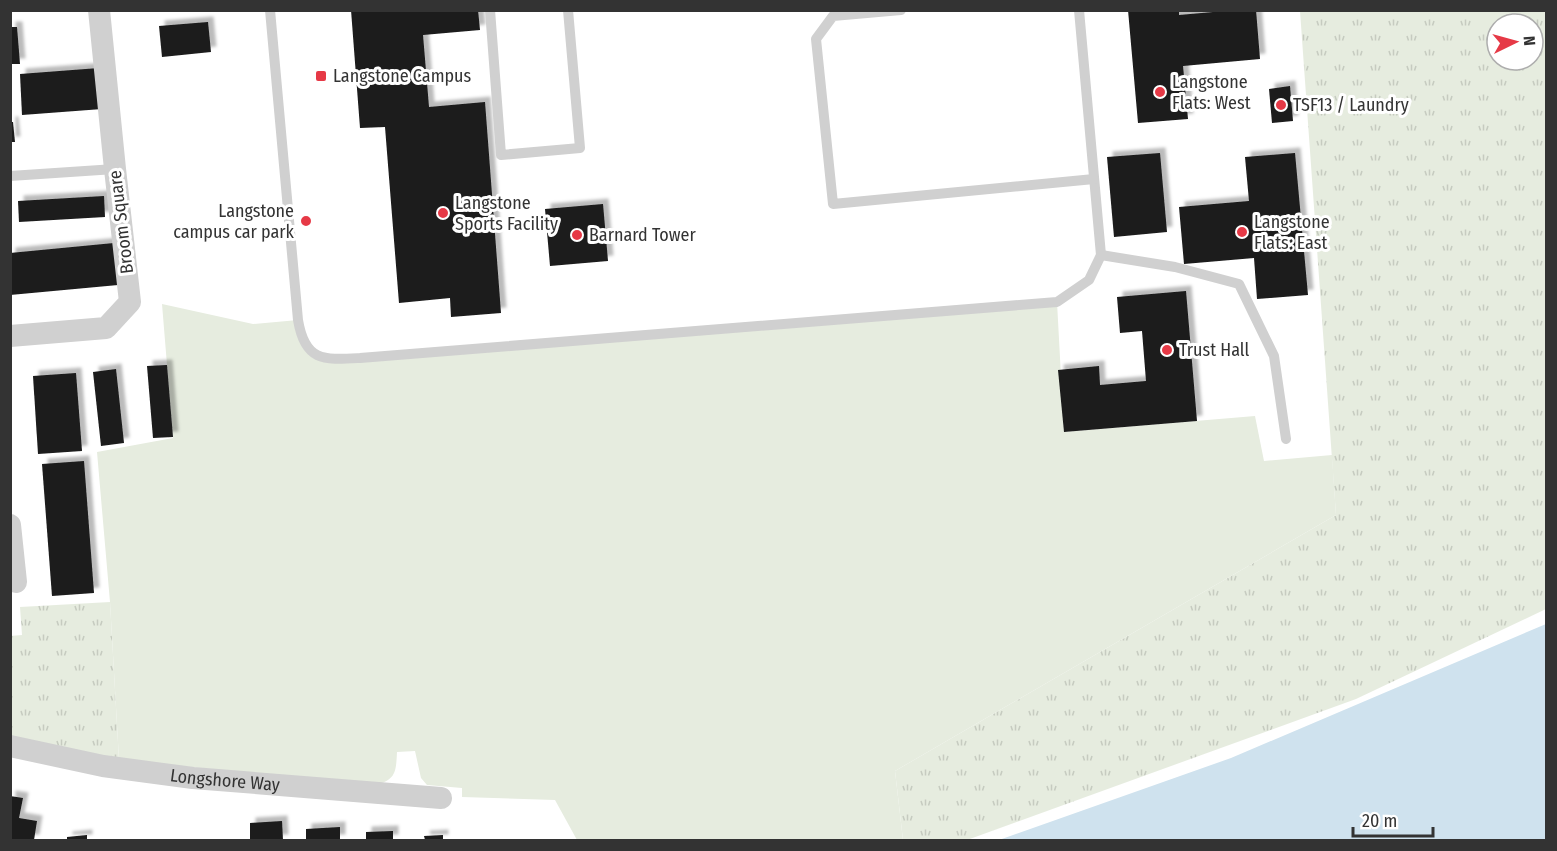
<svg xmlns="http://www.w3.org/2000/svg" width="1557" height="851" viewBox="0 0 1557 851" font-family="'Fira Sans Condensed',sans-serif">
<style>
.grass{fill:url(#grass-tufts);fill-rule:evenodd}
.park{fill:#e6ecdf}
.water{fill:#cfe2ee}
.building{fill:#1a1a1a;filter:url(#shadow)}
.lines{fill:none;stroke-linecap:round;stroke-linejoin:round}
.service{stroke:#d0d0d0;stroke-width:10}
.minor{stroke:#d0d0d0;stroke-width:22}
.poi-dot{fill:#e63946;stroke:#fff;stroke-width:2}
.labels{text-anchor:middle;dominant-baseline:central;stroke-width:6;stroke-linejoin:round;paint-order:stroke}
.poi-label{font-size:18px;fill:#333;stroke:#fff;text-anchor:start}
.street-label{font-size:18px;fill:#333;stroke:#fff}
</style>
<defs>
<pattern id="grass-tufts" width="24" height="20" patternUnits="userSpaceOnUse" patternTransform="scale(1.5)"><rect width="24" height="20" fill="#e6ecdf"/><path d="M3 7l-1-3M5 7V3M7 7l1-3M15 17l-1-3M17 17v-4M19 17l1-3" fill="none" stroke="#c6cbc0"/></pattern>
<filter id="shadow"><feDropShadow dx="5.5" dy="-5.5" stdDeviation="1.5" flood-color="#0004"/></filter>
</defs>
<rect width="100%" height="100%" fill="#fff"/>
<!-- grass -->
<g class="grass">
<path d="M1300 11H1546V609L1356 699 967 840H903L895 771 1336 515ZM1497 24H1533V60H1497Z"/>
<polygon points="110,602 119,760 11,736 10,636 22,635 20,607"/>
</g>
<!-- park -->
<path class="park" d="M1057 302 1064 432 1255 416 1264 461 1332 455 1336 515 895 771 903 840H577L555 800 462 797V788L427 785 421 778 415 751 397 752C396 772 396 780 375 785L119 760 110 602 97 452 173 438 162 304 253 324 298 320 300 331 320 357Z"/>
<!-- water -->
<polygon class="water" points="1546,624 1546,840 999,840 1231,758"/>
<!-- building -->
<g class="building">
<polygon points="351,10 478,10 480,30 423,35 429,107 485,102 501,313 451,317 450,298 399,303 385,127 360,128"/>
<polygon points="1128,10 1179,10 1179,15 1236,10 1256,10 1260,59 1183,66 1188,119 1138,123"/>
<polygon points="208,22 211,52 162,57 159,26"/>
<polygon points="10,27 17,27 20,64 10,64"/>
<polygon points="99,68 102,109 22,115 20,74"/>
<polygon points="1290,86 1293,121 1272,123 1269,89"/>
<polygon points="10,122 13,122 15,142 10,142"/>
<polygon points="1160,153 1167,232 1114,237 1107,157"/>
<polygon points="1295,153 1308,295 1257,299 1254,258 1184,264 1179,207 1249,201 1245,157"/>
<polygon points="104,196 105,217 19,222 18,201"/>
<polygon points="603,204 608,261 550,266 545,209"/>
<polygon points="114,243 118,285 10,295 10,253"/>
<polygon points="1186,291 1197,421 1064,432 1058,370 1099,366 1100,385 1146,381 1142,331 1120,333 1117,297"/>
<polygon points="167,365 173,437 153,438 147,366"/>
<polygon points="116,369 124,443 101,446 93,372"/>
<polygon points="76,373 82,451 38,454 33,376"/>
<polygon points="84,461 94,593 52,596 42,464"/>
<polygon points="10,796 23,798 19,818 37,821 34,840 10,840"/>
<polygon points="282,821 283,840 250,840 250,823"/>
<polygon points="340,827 340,840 306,840 306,829"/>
<polygon points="393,831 393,840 366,840 366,832"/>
<polygon points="87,835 87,840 67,840 67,837"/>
<polygon points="443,835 443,840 425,840 424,836"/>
</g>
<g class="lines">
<!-- service -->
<g class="service">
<path d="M270 10 298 320C305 362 324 360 360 358L1057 302 1089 280 1101 255 1079 10"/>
<polyline points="490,10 501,155 580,148 568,10"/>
<polyline points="901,10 833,16 816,39 833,204 1094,179"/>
<polyline points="10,176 115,169"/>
<polyline points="1101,255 1175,267 1239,284 1274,356 1286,439"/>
</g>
<!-- minor -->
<g class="minor">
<polyline points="10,336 106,328 130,302 115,169 99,10"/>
<polyline points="10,525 16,582"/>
<path id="s1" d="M10 746 103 766 193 778 441 798"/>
</g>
</g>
<!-- markers -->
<g class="poi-dot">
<rect x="315" y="70" width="12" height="12" rx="3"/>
<circle cx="1160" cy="92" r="6"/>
<circle cx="1281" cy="105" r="6"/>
<circle cx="443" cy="213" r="6"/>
<circle cx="306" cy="221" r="6"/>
<circle cx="1242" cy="232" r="6"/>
<circle cx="577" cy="235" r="6"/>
<circle cx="1167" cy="350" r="6"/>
</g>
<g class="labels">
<!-- poi labels -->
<g class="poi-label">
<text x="333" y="76">Langstone Campus</text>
<text x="1172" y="82">Langstone<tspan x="1172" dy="21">Flats: West</tspan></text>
<text x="1293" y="105">TSF13 / Laundry</text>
<text x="455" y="203">Langstone<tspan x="455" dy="21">Sports Facility</tspan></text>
<text x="294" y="211" text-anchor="end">Langstone<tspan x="294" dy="21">campus car park</tspan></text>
<text x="1254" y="222">Langstone<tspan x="1254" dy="21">Flats: East</tspan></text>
<text x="589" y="235">Barnard Tower</text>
<text x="1179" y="350">Trust Hall</text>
</g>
<!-- street labels -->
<g class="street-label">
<text transform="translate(121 222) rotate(-97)">Broom Square</text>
<text stroke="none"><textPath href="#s1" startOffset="218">Longshore Way</textPath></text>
</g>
</g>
<!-- border -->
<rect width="1557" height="851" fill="none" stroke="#333333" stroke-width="24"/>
<!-- north arrow -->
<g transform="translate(1515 42) rotate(85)"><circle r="28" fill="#ffffff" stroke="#adadad" stroke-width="1.5"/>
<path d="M0-4.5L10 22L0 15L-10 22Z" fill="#e63946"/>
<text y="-9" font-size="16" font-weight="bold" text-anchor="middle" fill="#333333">N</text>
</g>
<!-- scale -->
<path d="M1353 827v9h80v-9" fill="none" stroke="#333333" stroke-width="3"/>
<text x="1362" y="827" font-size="18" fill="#333333" stroke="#ffffff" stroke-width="4.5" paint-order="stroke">20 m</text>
</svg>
